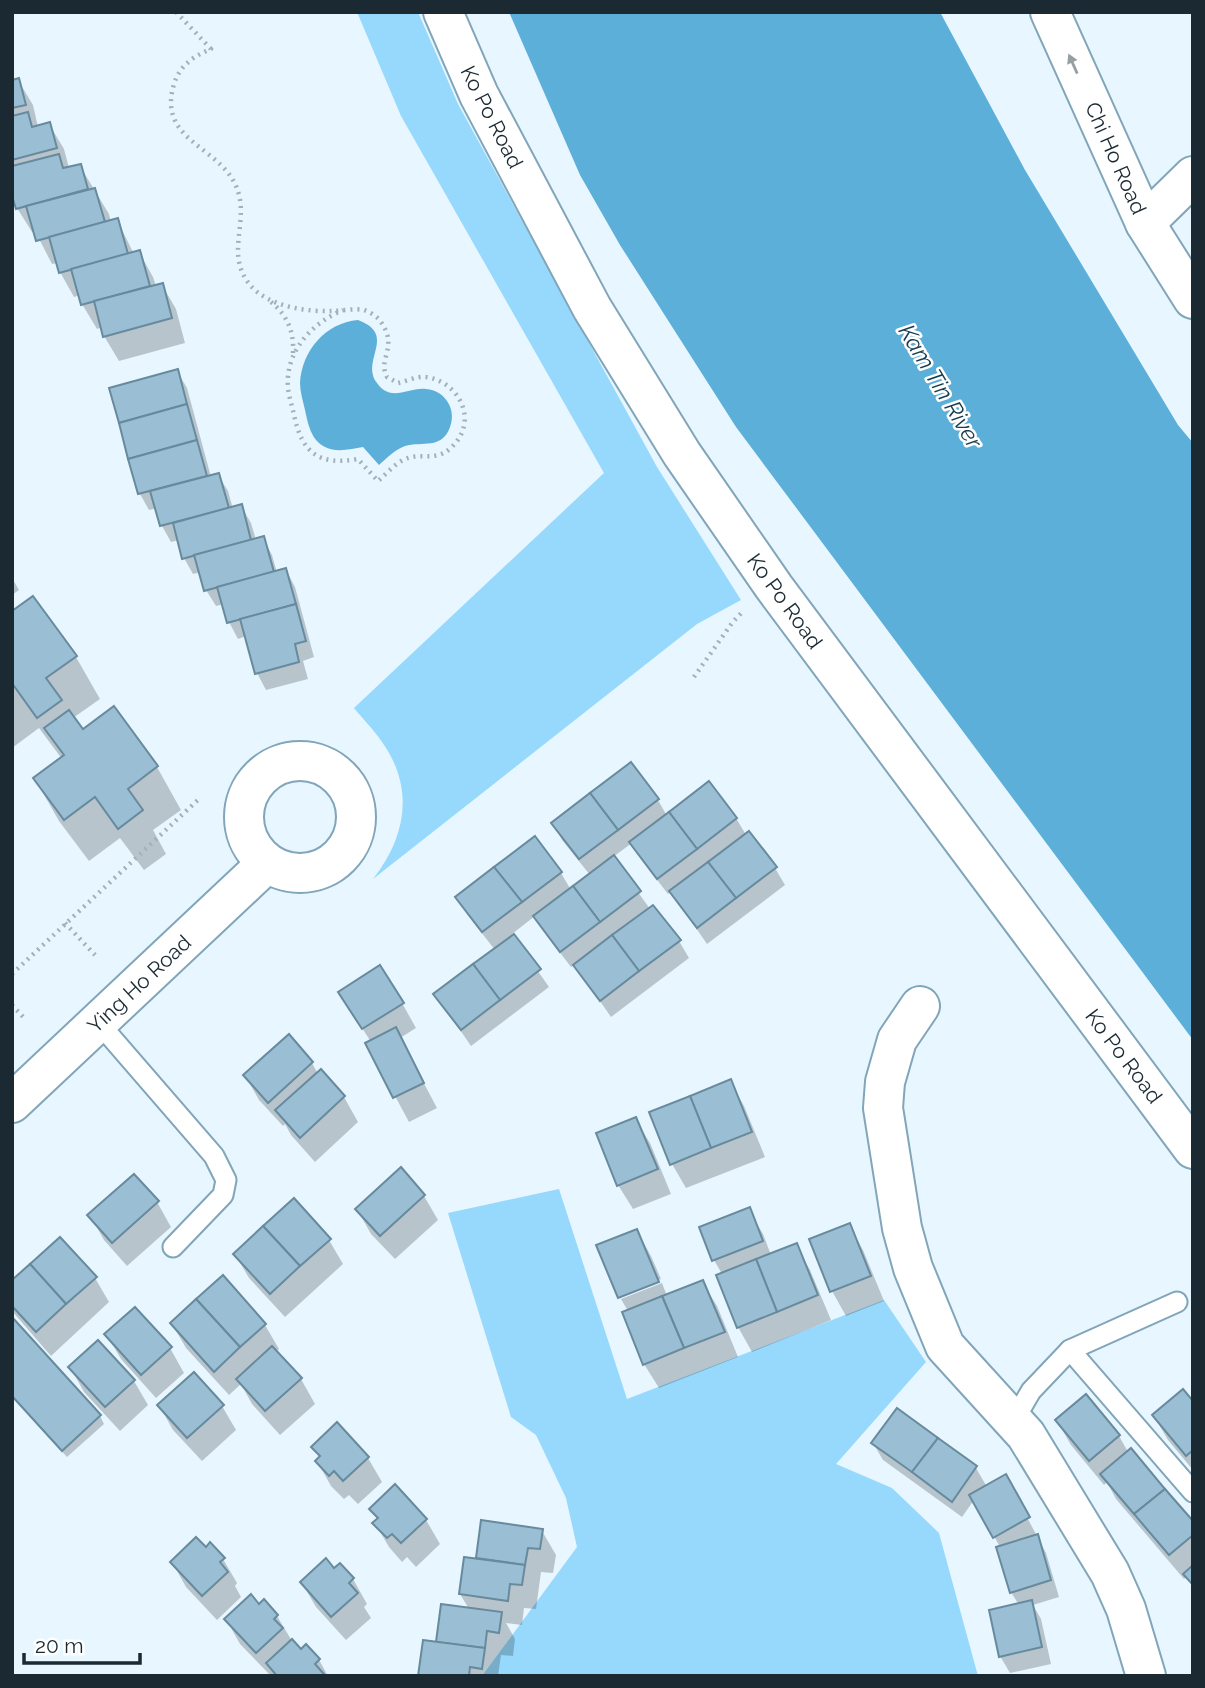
<svg xmlns="http://www.w3.org/2000/svg" width="1205" height="1688" viewBox="0 0 1205 1688" font-family="Raleway,sans-serif">
<style>
.green{fill:#96d9fd}
.water{fill:#5cafd9}
.shadow{fill:#0003}
.building{fill:#9abfd4;stroke:#678a9d;stroke-width:2}
.lines{fill:none;stroke-linecap:round;stroke-linejoin:round}
.service-casing{stroke:#81a5b9;stroke-width:23}
.minor-casing{stroke:#81a5b9;stroke-width:42}
.path{stroke:#a2b1b9;stroke-width:4.5;stroke-dasharray:2 5;stroke-linecap:butt}
.service{stroke:#fff;stroke-width:19}
.minor{stroke:#fff;stroke-width:38}
.oneway{fill:#989fa3}
.labels{text-anchor:middle;dominant-baseline:central;stroke-width:5;stroke-linejoin:round;paint-order:stroke}
.street-label{font-size:21px;fill:#1b2a32;stroke:#fff}
.water-label{font-size:23px;font-style:italic;fill:#173c4e;stroke:#fff}
</style>
<rect width="100%" height="100%" fill="#e7f6ff"/>
<!-- green -->
<g class="green">
<path d="M357 12H418L458 104 657 467 741 600 697 624 373 879C406 837 415 788 382 742 374 730 363 719 354 708L604 473 401 116Z"/>
<polygon points="559,1189 627,1399 884,1300 926,1362 836,1464 892,1488 939,1533 978,1676 482,1676 577,1547 566,1498 536,1435 511,1417 448,1213"/>
</g>
<!-- water -->
<g class="water">
<polygon points="509,12 940,12 1025,170 1178,425 1193,443 1193,1040 736,427 620,245 580,175"/>
<path d="M358 320C398 335 360 360 377 383 391 403 408 387 426 389 445 390 457 410 450 427 442 450 422 441 405 446 394 450 387 458 379 465L363 447C351 449 337 453 325 447 311 440 308 424 305 410 303 401 300 392 300 383 302 351 325 323 358 320Z"/>
</g>
<!-- shadow -->
<g class="shadow">
<polygon points="18,80 33,105 38,127 49,124 64,149 69,168 80,166 109,214 111,222 117,220 134,254 139,252 153,277 156,286 162,285 176,309 185,343 119,361 104,336 102,327 97,329 82,304 80,295 74,297 60,272 58,263 52,264 35,231 32,232 17,208 12,189 12,82"/>
<polygon points="177,371 187,388 211,477 218,475 228,491 233,509 241,506 251,523 256,540 263,538 272,555 277,573 286,570 295,587 314,657 303,661 308,679 266,690 257,673 246,636 238,639 229,622 224,604 216,606 206,590 201,572 193,574 184,558 179,540 171,542 162,526 157,508 149,510 140,494 111,389"/>
<polygon points="12,578 19,590 12,595"/>
<polygon points="32,598 76,657 100,699 73,718 83,731 113,709 157,767 181,810 153,830 166,854 144,870 120,838 89,861 59,821 35,779 62,759 39,728 12,748 12,613"/>
<polygon points="658,800 667,816 736,818 746,835 748,833 775,868 785,885 707,944 671,892 668,894 641,859 632,843 613,857 650,909 679,941 689,958 611,1017 575,965 571,967 545,933 535,916 512,934 549,987 471,1046 436,995 495,950 467,914 457,897 561,873 571,890 590,875 562,840 553,823"/>
<polygon points="402,1003 416,1028 400,1038 437,1108 409,1122 367,1044 371,1042 355,1017"/>
<polygon points="312,1063 318,1074 321,1072 344,1097 358,1122 315,1162 291,1135 285,1124 283,1126 259,1100 245,1075"/>
<polygon points="730,1081 744,1106 765,1157 686,1188 672,1164"/>
<polygon points="635,1119 650,1143 671,1194 633,1209 618,1185"/>
<polygon points="401,1170 424,1196 438,1220 395,1259 371,1234 357,1209"/>
<polygon points="157,1202 171,1227 127,1266 104,1240 90,1215"/>
<polygon points="749,1210 763,1234 771,1255 796,1245 810,1270 831,1320 752,1352 738,1327 722,1274 714,1260"/>
<polygon points="849,1225 863,1250 884,1301 846,1316 832,1291 811,1240"/>
<polygon points="637,1231 651,1256 661,1279 620,1295 620,1298 599,1246"/>
<polygon points="329,1240 343,1264 285,1317 249,1278 235,1254"/>
<polygon points="95,1278 109,1302 51,1356 12,1311 12,1283"/>
<polygon points="702,1282 717,1306 738,1357 659,1388 644,1364 628,1311 621,1299 662,1283 667,1296"/>
<polygon points="12,1320 100,1416 104,1424 67,1457 12,1397"/>
<polygon points="172,1324 265,1325 279,1349 276,1352 301,1379 315,1404 280,1435 252,1404 241,1384 229,1395 186,1348"/>
<polygon points="107,1335 170,1348 184,1373 156,1398 121,1359"/>
<polygon points="70,1367 134,1381 148,1405 120,1431 84,1392"/>
<polygon points="1193,1403 1193,1470 1168,1440 1154,1416"/>
<polygon points="159,1405 222,1406 236,1430 202,1461 173,1430"/>
<polygon points="898,1410 976,1468 987,1487 1005,1476 1046,1553 1059,1597 1033,1605 1041,1619 1051,1664 1010,1673 1000,1656 1019,1605 1011,1592 1000,1547 974,1500 962,1517 883,1460 873,1443"/>
<polygon points="1057,1421 1119,1436 1128,1452 1193,1524 1193,1587 1187,1576 1184,1579 1116,1499 1107,1482 1104,1485 1071,1445"/>
<polygon points="313,1447 368,1458 382,1482 358,1504 349,1495 344,1499 331,1486 317,1461 320,1458"/>
<polygon points="371,1509 426,1520 440,1544 416,1567 407,1557 402,1562 389,1547 375,1523 378,1521"/>
<polygon points="483,1522 542,1531 556,1555 553,1573 541,1572 536,1609 524,1608 522,1625 506,1623 515,1639 513,1656 501,1655 498,1676 420,1676 437,1644 469,1609 460,1594 478,1560"/>
<polygon points="205,1549 223,1559 237,1583 235,1586 241,1597 217,1620 186,1587 172,1562"/>
<polygon points="340,1565 353,1579 367,1604 364,1607 371,1618 346,1640 316,1607 302,1583 334,1570"/>
<polygon points="259,1607 277,1616 292,1641 301,1651 306,1646 319,1660 328,1676 271,1676 240,1644 226,1619"/>
</g>
<!-- building -->
<g class="building">
<polygon points="19,78 26,105 12,108 12,80"/>
<polygon points="28,112 32,127 50,122 57,148 12,160 12,116"/>
<polygon points="59,154 63,168 81,164 88,189 16,209 12,196 12,166"/>
<polygon points="95,188 105,222 36,241 26,206"/>
<polygon points="118,218 128,254 59,273 49,237"/>
<polygon points="140,250 150,286 81,305 71,269"/>
<polygon points="163,283 172,318 103,337 94,301"/>
<polygon points="178,369 187,404 119,423 109,388"/>
<polygon points="187,404 197,440 128,459 119,423"/>
<polygon points="197,440 207,476 138,494 128,459"/>
<polygon points="219,473 229,508 160,526 150,491"/>
<polygon points="242,504 251,540 182,559 173,523"/>
<polygon points="264,536 274,572 204,591 194,555"/>
<polygon points="286,568 296,604 227,623 217,587"/>
<polygon points="33,596 77,656 46,678 62,700 37,718 14,686 12,688 12,611"/>
<polygon points="296,604 306,641 295,644 299,662 255,674 240,619"/>
<polygon points="114,706 158,766 128,789 143,810 118,829 95,797 64,820 33,778 64,755 44,728 69,710 83,729"/>
<polygon points="631,762 659,799 618,830 590,793"/>
<polygon points="709,781 737,818 697,849 669,812"/>
<polygon points="590,793 618,830 579,859 551,823"/>
<polygon points="669,812 697,849 657,879 629,842"/>
<polygon points="749,831 777,867 736,898 708,862"/>
<polygon points="535,836 562,872 522,902 494,867"/>
<polygon points="614,855 641,891 600,922 573,886"/>
<polygon points="708,862 736,898 697,928 669,891"/>
<polygon points="494,867 522,902 482,932 455,897"/>
<polygon points="573,886 600,922 560,952 533,916"/>
<polygon points="653,905 681,940 639,971 612,935"/>
<polygon points="514,934 541,969 500,1000 473,964"/>
<polygon points="612,935 639,971 600,1001 573,965"/>
<polygon points="473,964 500,1000 461,1030 433,994"/>
<polygon points="380,965 404,1003 362,1029 338,992"/>
<polygon points="396,1027 424,1083 393,1098 365,1043"/>
<polygon points="289,1034 313,1062 268,1103 243,1075"/>
<polygon points="321,1069 345,1096 300,1138 275,1110"/>
<polygon points="731,1079 752,1132 711,1148 690,1096"/>
<polygon points="690,1096 711,1148 670,1165 649,1112"/>
<polygon points="636,1117 658,1169 617,1186 596,1133"/>
<polygon points="401,1167 425,1195 380,1236 355,1209"/>
<polygon points="134,1174 159,1201 112,1243 87,1215"/>
<polygon points="294,1198 331,1239 300,1266 263,1226"/>
<polygon points="750,1207 763,1241 712,1261 699,1227"/>
<polygon points="850,1223 871,1276 830,1292 809,1239"/>
<polygon points="263,1226 300,1266 270,1294 233,1254"/>
<polygon points="637,1229 659,1282 618,1298 596,1245"/>
<polygon points="60,1237 97,1277 66,1304 30,1264"/>
<polygon points="797,1243 818,1295 777,1312 756,1259"/>
<polygon points="756,1259 777,1312 737,1328 716,1275"/>
<polygon points="30,1264 66,1304 36,1332 12,1306 12,1280"/>
<polygon points="223,1275 266,1324 240,1347 196,1299"/>
<polygon points="703,1280 725,1332 684,1348 662,1296"/>
<polygon points="662,1296 684,1348 643,1365 622,1312"/>
<polygon points="196,1299 240,1347 214,1372 170,1323"/>
<polygon points="135,1307 172,1347 141,1375 104,1334"/>
<polygon points="12,1317 101,1415 62,1451 12,1396"/>
<polygon points="98,1340 135,1380 105,1407 68,1367"/>
<polygon points="272,1346 302,1378 265,1411 236,1379"/>
<polygon points="194,1372 224,1405 187,1438 157,1405"/>
<polygon points="1183,1389 1193,1401 1193,1450 1186,1456 1152,1415"/>
<polygon points="1086,1394 1120,1435 1089,1461 1055,1420"/>
<polygon points="897,1408 938,1438 912,1472 871,1443"/>
<polygon points="337,1422 369,1457 343,1481 334,1471 329,1476 315,1461 320,1456 311,1447"/>
<polygon points="938,1438 977,1466 952,1502 912,1472"/>
<polygon points="1131,1448 1165,1489 1134,1514 1100,1474"/>
<polygon points="1006,1474 1030,1517 993,1538 969,1495"/>
<polygon points="395,1484 427,1519 401,1543 392,1534 387,1538 372,1523 378,1518 369,1509"/>
<polygon points="1165,1489 1193,1521 1193,1535 1169,1555 1134,1514"/>
<polygon points="481,1520 543,1529 540,1549 528,1548 525,1565 476,1558"/>
<polygon points="1038,1534 1051,1580 1010,1593 996,1547"/>
<polygon points="196,1537 206,1547 210,1542 225,1558 220,1562 228,1572 202,1596 170,1562"/>
<polygon points="464,1557 525,1565 522,1585 510,1584 508,1601 459,1594"/>
<polygon points="326,1558 334,1568 340,1563 354,1578 349,1583 358,1593 331,1617 300,1582"/>
<polygon points="1193,1565 1193,1585 1183,1574"/>
<polygon points="251,1594 259,1604 264,1599 278,1615 274,1619 283,1628 256,1653 224,1619"/>
<polygon points="1032,1600 1042,1647 999,1657 989,1610"/>
<polygon points="441,1604 502,1612 499,1633 487,1631 485,1648 436,1642"/>
<polygon points="292,1639 301,1649 306,1644 320,1659 315,1664 324,1674 321,1676 277,1676 266,1663"/>
<polygon points="423,1640 485,1648 482,1669 470,1667 469,1676 418,1676"/>
</g>
<g class="lines">
<defs>
<g id="service">
<polyline points="98,1022 214,1156 226,1180 223,1195 173,1247"/>
<polyline points="1070,1350 1193,1492"/>
<polyline points="1013,1422 1031,1391 1070,1350 1177,1302"/>
</g>
<g id="minor">
<polyline points="443,12 479,95 592,308 682,454 774,587 1193,1149"/>
<polyline points="1050,12 1145,223 1193,299"/>
<polyline points="1145,223 1193,176"/>
<circle cx="300" cy="817" r="56"/>
<polyline points="920,1006 897,1040 885,1082 883,1108 902,1228 913,1268 945,1346 1026,1435 1110,1573 1126,1609 1146,1676"/>
<polyline points="12,1103 266,864"/>
</g>
</defs>
<!-- service casing -->
<use href="#service" class="service-casing"/>
<!-- minor casing -->
<use href="#minor" class="minor-casing"/>
<!-- path -->
<g class="path">
<path d="M176 12 211 49C194 56 180 65 174 84 157 141 218 145 236 186 252 223 220 258 256 291 275 307 308 312 332 311 342 311 354 308 364 310 370 312 378 317 381 322 399 348 377 358 387 377L398 383C407 381 417 376 425 377 455 380 477 414 457 441 438 466 423 450 403 460 394 465 386 474 378 481L358 459C319 466 302 453 294 415 292 406 289 397 288 388 285 351 312 323 343 310"/>
<path d="M271 302C288 316 294 332 293 353"/>
<polyline points="694,677 732,623 744,610"/>
<polyline points="65,923 95,955"/>
<polyline points="12,974 200,798"/>
<polyline points="12,1005 25,1019"/>
</g>
<!-- service -->
<use href="#service" class="service"/>
<!-- minor -->
<use href="#minor" class="minor"/>
</g>
<!-- one-way arrows -->
<defs><path id="oneway-solid" d="M-6-.8H1V-3.2L6.5 0L1 3.2V.8H-6Z" transform="scale(1.75)"/></defs>
<use class="oneway" href="#oneway-solid" transform="translate(1073 64) rotate(-114)"/>
<g class="labels">
<!-- street labels -->
<g class="street-label">
<text transform="translate(492 117) rotate(63)">Ko Po Road</text>
<text transform="translate(1116 158) rotate(66)">Chi Ho Road</text>
<text transform="translate(785 601) rotate(54)">Ko Po Road</text>
<text transform="translate(139 984) rotate(-43)">Ying Ho Road</text>
<text transform="translate(1124 1056) rotate(53)">Ko Po Road</text>
</g>
<!-- water labels -->
<g class="water-label">
<text transform="translate(941 386) rotate(59)">Kam Tin River</text>
</g>
</g>
<!-- border -->
<rect width="1205" height="1688" fill="none" stroke="#1b2a32" stroke-width="28"/>
<!-- scale -->
<path d="M24 1653v10h116v-10" fill="none" stroke="#1b2a32" stroke-width="3.5"/>
<text x="35" y="1653" font-size="21" fill="#1b2a32" stroke="#ffffff" stroke-width="5" paint-order="stroke">20 m</text>
</svg>
